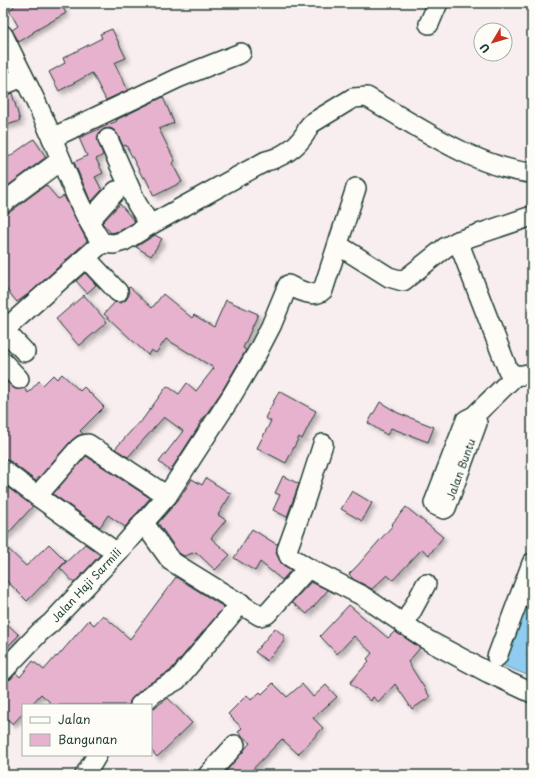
<svg xmlns="http://www.w3.org/2000/svg" width="535" height="778" viewBox="0 0 535 778" font-family="'Playpen Sans',sans-serif">
<style>
.water{fill:#8fccf0;stroke:#6293a5}
.building{fill:#e6b2ce;stroke:#1f3d34;filter:url(#shadow)}
.lines{fill:none;stroke-linecap:round;stroke-linejoin:round}
.minor-casing{stroke:#1f3d34;stroke-width:22}
.minor{stroke:#fdfcf7;stroke-width:19}
.labels{text-anchor:middle;dominant-baseline:central;stroke-width:3;stroke-linejoin:round;paint-order:stroke}
.street-label{font-size:11px;fill:#1f3d34;stroke:#fdfcf7}
</style>
<defs>
<filter id="shadow"><feDropShadow dx="3.5" dy="3.5" stdDeviation="2" flood-color="#0004"/></filter>
</defs>
<rect width="100%" height="100%" fill="#f8edef"/>
<filter id="ink" filterUnits="userSpaceOnUse"><feTurbulence type="fractalNoise" baseFrequency=".025" numOctaves="2"/><feDisplacementMap in="SourceGraphic" scale="8" xChannelSelector="R" yChannelSelector="G"/><feConvolveMatrix kernelMatrix="1 2 1 2 8 2 1 2 1" color-interpolation-filters="sRGB"/></filter>
<g filter="url(#ink)">
<!-- water -->
<polygon class="water" points="532,577 532,640 526,656 532,659 532,677 499,664"/>
<!-- building -->
<g class="building">
<polygon points="12,3 60,3 66,13 33,32 33,33 19,42 12,30 18,26 9,10 14,7"/>
<polygon points="112,29 126,58 114,63 128,90 106,100 92,73 59,91 49,72 65,63 63,58 102,38 100,34"/>
<polygon points="12,93 20,121 3,126 3,96"/>
<polygon points="163,97 174,123 159,129 175,161 172,163 182,182 154,196 145,177 143,178 126,145 123,146 118,135 114,130 110,128 104,129 99,133 97,138 103,155 96,159 103,173 95,177 102,190 91,202 74,162 87,156 79,138 117,121 116,120"/>
<polygon points="34,139 46,157 5,188 3,185 3,161"/>
<polygon points="46,185 58,199 64,196 87,241 31,292 17,302 3,285 3,214 10,212"/>
<polygon points="120,204 135,222 119,231 111,233 102,223"/>
<polygon points="155,235 162,239 151,256 136,247"/>
<polygon points="85,273 96,285 87,293 76,281"/>
<polygon points="130,287 152,308 163,294 192,318 194,315 214,327 226,300 258,314 243,348 246,350 222,391 198,426 199,426 170,471 159,462 183,431 164,417 128,457 115,449 139,422 140,423 167,386 179,394 187,383 196,391 214,368 166,339 156,353 151,350 148,355 104,314 115,302 121,303 126,300 129,295 128,288"/>
<polygon points="84,295 107,322 79,346 56,319"/>
<polygon points="62,374 80,391 84,387 104,407 80,431 83,434 77,436 71,441 36,481 10,461 3,459 3,423 8,418 3,413 3,378 15,389 24,388 28,393 39,381 43,385 53,375 57,379"/>
<polygon points="279,391 316,411 302,439 299,437 286,463 257,448 271,421 265,418"/>
<polygon points="380,402 398,413 434,427 428,442 391,428 387,435 368,423"/>
<polygon points="86,456 150,498 125,527 108,515 100,527 53,494"/>
<polygon points="283,476 299,484 287,517 273,510 280,495 275,493"/>
<polygon points="206,478 231,494 218,515 226,520 211,538 230,555 215,570 196,552 184,556 179,553 158,523 179,499 192,479 202,485"/>
<polygon points="3,484 33,506 3,539"/>
<polygon points="352,491 372,503 362,521 341,509"/>
<polygon points="406,507 443,537 429,555 422,549 393,580 387,575 372,589 353,579 349,574 358,565 393,525 392,524"/>
<polygon points="252,529 276,544 278,543 276,553 279,559 283,565 291,570 282,580 260,562 255,571 234,558"/>
<polygon points="3,544 26,566 49,544 66,561 27,601 3,577"/>
<polygon points="85,544 100,555 74,583 60,568"/>
<polygon points="176,577 224,607 170,671 147,685 133,697 130,701 129,705 53,705 41,694 31,705 23,705 23,713 13,724 3,715 3,682 11,679 16,673 20,677 33,661 44,670 56,656 57,657 89,620 94,625 103,615 130,639"/>
<polygon points="311,582 328,590 307,614 292,602"/>
<polygon points="349,605 388,638 395,631 420,648 408,662 430,697 412,709 395,684 379,702 373,697 371,701 350,683 369,661 367,659 372,653 354,636 337,654 320,636"/>
<polygon points="3,620 19,635 3,651"/>
<polygon points="275,628 284,636 284,641 267,661 255,652"/>
<polygon points="273,683 287,697 302,684 313,697 326,685 337,697 313,718 323,728 298,754 282,739 247,775 223,775 250,743 238,732 242,728 228,714 247,695 251,700 260,692 262,694"/>
<polygon points="168,698 192,723 157,757 151,750 151,710"/>
</g>
<g class="lines">
<defs>
<g id="minor">
<polyline points="429,24 438,3"/>
<path d="M3 35C19 69 38 103 52 138 67 173 80 211 102 243"/>
<polyline points="3,85 23,77"/>
<polyline points="52,138 178,78 241,53"/>
<polyline points="108,139 137,204 150,225"/>
<polyline points="3,203 61,160"/>
<path d="M532 216 458 241 508 370C515 378 523 375 532 373"/>
<polyline points="89,221 116,191"/>
<polyline points="338,245 389,277 403,281 446,247 458,241"/>
<polyline points="86,258 118,292"/>
<polyline points="4,330 25,352"/>
<path d="M3 331 102 243 114 244 124 241 150 225 266 161C281 158 297 147 305 134 308 129 308 126 312 123L353 98 367 97C415 125 476 168 532 173"/>
<polyline points="3,362 19,379"/>
<polyline points="474,416 477,423 446,508 444,509 435,505 434,503 466,420 474,416 516,375"/>
<polyline points="323,444 305,500 287,550 289,556 308,568 361,595 429,641 489,673 532,693"/>
<polyline points="3,470 37,496 117,553"/>
<polyline points="37,496 79,448 83,445 88,444 167,496"/>
<polyline points="143,522 171,561 260,616 267,614 308,568"/>
<polyline points="404,625 426,584"/>
<polyline points="497,657 532,563"/>
<path d="M3 671 40 632 51 623 117 553 167 496 231 397 257 353 271 326 288 285C297 289 314 299 323 290L356 188"/>
<polyline points="140,705 154,693 177,680 241,603"/>
<polyline points="85,775 97,755"/>
<polyline points="208,775 235,745"/>
</g>
</defs>
<!-- minor casing -->
<use href="#minor" class="minor-casing"/>
<!-- minor -->
<use href="#minor" class="minor"/>
</g>
</g>
<g class="labels">
<!-- street labels -->
<g class="street-label">
<text transform="translate(460 469) rotate(-70)">Jalan Buntu</text>
<text transform="translate(86 585) rotate(-47)">Jalan Haji Sarmili</text>
</g>
</g>
<!-- margin -->
<rect width="535" height="778" fill="none" stroke="#fdfcf7" stroke-width="16"/>
<rect x="8" y="8" width="519" height="762" fill="none" stroke="#1f3d34" stroke-width="1.5" filter="url(#ink)"/>
<!-- legend -->
<rect x="22" y="704" width="130" height="52" fill="#fdfcf7" stroke="#a4b0a9"/>
<rect x="30" y="717" width="20" height="6" fill="#fdfcf7" stroke="#a4b0a9"/>
<text x="58" y="724" font-size="12" fill="#1f3d34">Jalan</text>
<rect x="30" y="734" width="20" height="12" fill="#e6b2ce" stroke="#a4b0a9"/>
<text x="58" y="744" font-size="12" fill="#1f3d34">Bangunan</text>
<!-- north arrow -->
<g transform="translate(493 42) rotate(232)"><circle r="19" fill="#fdfcf7" stroke="#a4b0a9"/>
<path d="M0-3L7 15L0 10L-7 15Z" fill="#c8321e"/>
<text y="-6" font-size="11" font-weight="bold" text-anchor="middle" fill="#1f3d34">U</text>
</g>
</svg>
